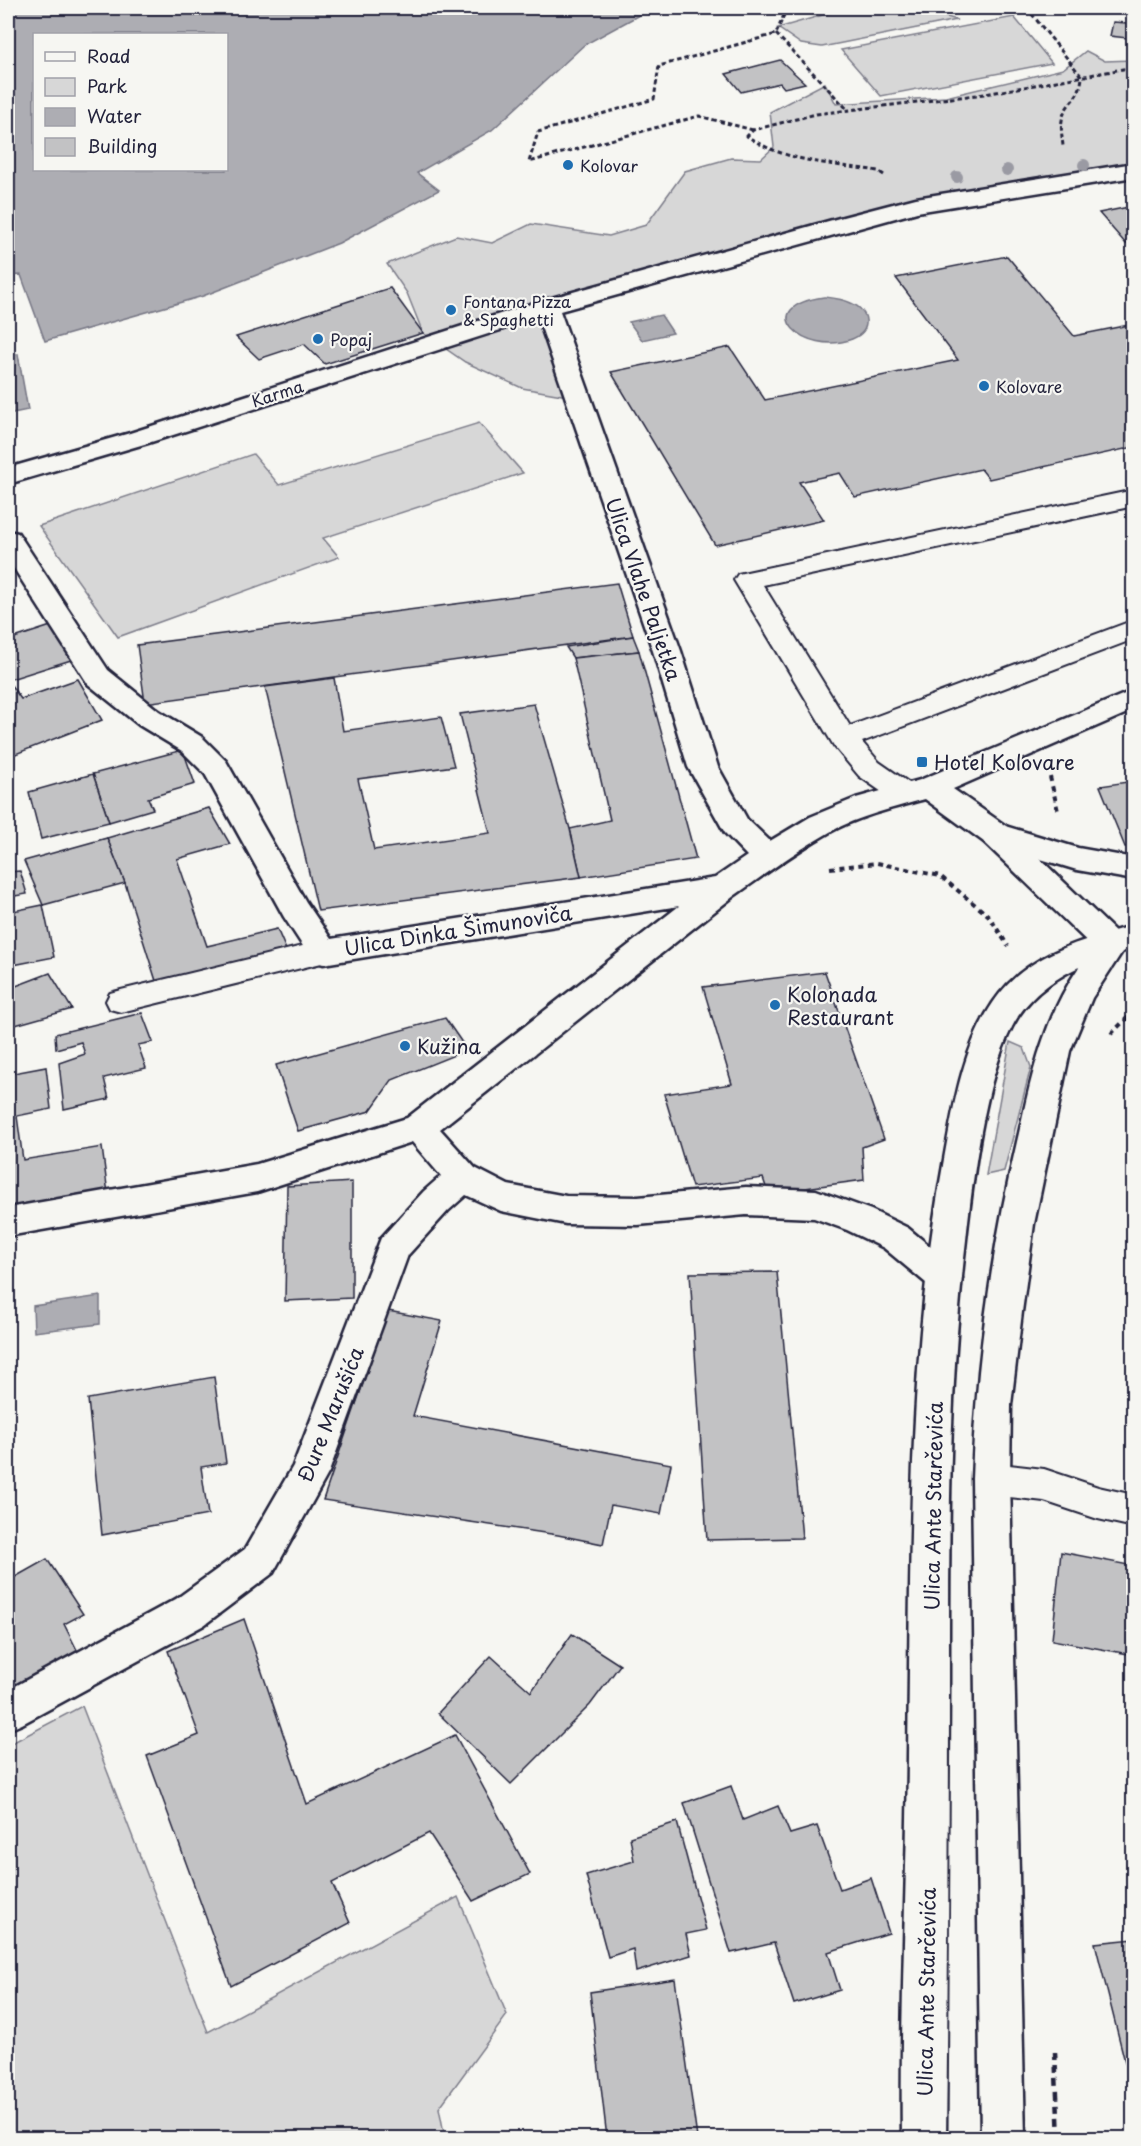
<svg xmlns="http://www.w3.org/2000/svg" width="1141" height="2146" viewBox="0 0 1141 2146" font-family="'Playpen Sans',sans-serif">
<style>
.green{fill:#d7d7d7;stroke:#7c7c89;stroke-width:1.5}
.water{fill:#adadb3;stroke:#757583;stroke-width:1.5;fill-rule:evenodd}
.building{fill:#c2c2c4;stroke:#22223b;stroke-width:1.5}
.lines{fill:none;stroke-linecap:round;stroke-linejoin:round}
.service-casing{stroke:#22223b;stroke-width:4}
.minor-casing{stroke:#22223b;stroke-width:5}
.primary-casing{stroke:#22223b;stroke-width:5}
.path-far2{stroke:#22223b;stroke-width:3;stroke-dasharray:4.5 3;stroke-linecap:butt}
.path-far1{stroke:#22223b;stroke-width:4;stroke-dasharray:5 4.5;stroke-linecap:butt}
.path{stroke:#22223b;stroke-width:4.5;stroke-dasharray:8 5;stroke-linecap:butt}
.service{fill:#f6f6f2;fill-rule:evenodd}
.minor{fill:#f6f6f2;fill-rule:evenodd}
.primary{fill:#f6f6f2;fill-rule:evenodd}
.tree{fill:#9a9aa3}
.poi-dot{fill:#1f6fb2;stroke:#f6f6f2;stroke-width:2}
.labels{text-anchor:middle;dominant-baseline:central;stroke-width:4.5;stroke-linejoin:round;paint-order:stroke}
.far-poi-label{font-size:16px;fill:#22223b;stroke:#f6f6f2;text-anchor:start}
.far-street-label{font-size:16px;fill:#22223b;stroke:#f6f6f2}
.street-label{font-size:20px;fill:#22223b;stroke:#f6f6f2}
.poi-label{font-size:20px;fill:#22223b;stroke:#f6f6f2;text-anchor:start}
</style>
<rect width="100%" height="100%" fill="#f6f6f2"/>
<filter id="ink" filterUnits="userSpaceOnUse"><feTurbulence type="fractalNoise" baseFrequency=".0167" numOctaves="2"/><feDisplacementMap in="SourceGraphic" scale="12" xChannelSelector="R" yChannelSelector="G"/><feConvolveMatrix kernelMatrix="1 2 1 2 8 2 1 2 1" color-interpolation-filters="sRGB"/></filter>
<g filter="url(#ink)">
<!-- green -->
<g class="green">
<polygon points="847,8 916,8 957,20 822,47 801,44 778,28"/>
<polygon points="1014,17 1052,63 881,96 841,50"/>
<polygon points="1086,51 1105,61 1133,60 1133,170 916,205 546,307 579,398 522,388 465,362 423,333 407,293 387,264 456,236 492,243 531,224 609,236 646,225 685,171 731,158 761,159 774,147 770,112 825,83 836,104 946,97 1063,69"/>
<polygon points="479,423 523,473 323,538 339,557 118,637 39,526 253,454 279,485"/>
<polygon points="1010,1042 1024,1048 1031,1067 1004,1171 986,1175"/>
<polygon points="82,1706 208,2032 458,1897 507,2015 439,2108 445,2138 8,2138 8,1745"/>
</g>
<!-- water -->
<g class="water">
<path d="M8 8H652L584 45 492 130 417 173 439 190 339 243 203 296 45 341 21 275 8 276ZM34 34H226V170H34Z"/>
<path d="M824 297C833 298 843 299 851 303 870 311 872 331 852 339 804 357 751 307 824 297Z"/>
<polygon points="661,315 673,333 642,340 629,322"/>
<polygon points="18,354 28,410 8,414 8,356"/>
<polygon points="100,1296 100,1324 34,1332 33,1306"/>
</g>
<!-- building -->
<g class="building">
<polygon points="1113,22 1127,23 1127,38 1110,36"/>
<polygon points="780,60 805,83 784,88 780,83 741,92 726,74"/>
<polygon points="1134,206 1134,243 1126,244 1099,213"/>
<polygon points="1007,256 1074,336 1134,324 1134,447 989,479 981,469 855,497 840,473 799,482 824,520 715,545 611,372 730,347 765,400 958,360 896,278"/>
<polygon points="390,288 423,333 325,364 304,344 259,359 236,337"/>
<polygon points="617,583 633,636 145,703 137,645"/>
<polygon points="51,626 74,659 8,680 8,640"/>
<polygon points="633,636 639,651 573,658 566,647"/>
<polygon points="639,651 696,859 581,877 570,829 610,820 573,658"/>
<polygon points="334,678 343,731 441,717 454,766 358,779 374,850 490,833 460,714 534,704 570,829 581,877 318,911 265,687"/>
<polygon points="78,679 102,720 8,757 8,681 21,699"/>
<polygon points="183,750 195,784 148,798 153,809 109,822 93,774"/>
<polygon points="93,774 109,822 41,839 29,792"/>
<polygon points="1134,781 1134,846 1125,847 1100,786"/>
<polygon points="209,808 230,844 177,859 207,946 277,929 287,952 157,984 125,883 107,838"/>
<polygon points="107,838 125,883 43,905 24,861"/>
<polygon points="20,871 27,894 8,897 8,872"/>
<polygon points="43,905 54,957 8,966 8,912"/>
<polygon points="825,972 884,1139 862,1147 864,1180 768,1193 763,1178 692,1187 664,1094 732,1084 703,987"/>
<polygon points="50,973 72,1009 8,1027 8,989"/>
<polygon points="142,1013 153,1042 138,1045 146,1068 104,1078 109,1099 64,1109 59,1063 85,1054 81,1042 56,1049 55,1034"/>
<polygon points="445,1018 467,1050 392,1080 370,1111 298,1131 276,1065"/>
<polygon points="46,1067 51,1109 17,1116 23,1160 102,1147 108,1194 8,1211 8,1074"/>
<polygon points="352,1182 352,1298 285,1301 287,1186"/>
<polygon points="777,1272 802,1538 707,1540 690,1273"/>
<polygon points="388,1311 442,1321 413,1416 671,1464 661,1514 611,1505 603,1544 558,1535 323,1500"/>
<polygon points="214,1377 226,1463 201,1467 208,1515 102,1535 88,1399"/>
<polygon points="1061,1552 1134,1566 1134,1655 1052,1640"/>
<polygon points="47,1559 83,1614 64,1624 82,1660 8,1698 8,1581"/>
<polygon points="244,1619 307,1804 455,1735 530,1874 473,1901 429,1833 332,1883 350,1923 231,1986 147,1756 199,1735 168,1651"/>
<polygon points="572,1634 620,1665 590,1705 511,1784 438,1713 491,1656 531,1692"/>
<polygon points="731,1786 743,1820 778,1806 790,1834 817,1826 840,1889 871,1878 889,1933 828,1952 840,1990 794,2004 774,1943 731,1953 684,1803"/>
<polygon points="677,1822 706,1930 686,1934 691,1955 636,1972 633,1949 608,1957 586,1875 634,1861 630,1837"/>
<polygon points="1134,1939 1134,2065 1126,2066 1095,1943"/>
<polygon points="675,1979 697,2138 607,2138 590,1992"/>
</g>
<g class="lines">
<defs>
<g id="service">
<polygon points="1134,490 1134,506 763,585 850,726 1134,620 1134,639 862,742 879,762 915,787 919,794 915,801 905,804 895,801 859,776 834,746 734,580 738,574 747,572"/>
<polygon points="323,941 334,944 338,952 334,960 121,1012 110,1009 106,1001 110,993 121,990"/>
<polygon points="991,1463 1044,1469 1098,1487 1134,1495 1134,1527 1098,1519 1044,1501 991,1495 978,1490 973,1479 978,1468"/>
</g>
<path id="minor" d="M1134 163V177L917 212 560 311 681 651 718 767 747 819 770 841 810 817 856 798 920 780 1134 690V710L953 789 1006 826 1121 937 1126 945 1121 953 1110 957 1099 953 984 842 925 799C893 808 859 816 830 832 796 851 765 874 734 896L440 1129 475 1168 508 1185 566 1196 638 1197 746 1187 816 1190 871 1210 908 1228 956 1268 962 1278 956 1288 944 1292 932 1288 884 1248 847 1230 814 1218 746 1215 638 1225 566 1224 501 1211 466 1195 448 1211 408 1255 329 1472 273 1573 204 1625 22 1724 8 1730V1690L176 1599 245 1549 293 1466 381 1238 424 1191 441 1176 412 1142 257 1192 8 1236V1208L257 1164 407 1118 679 906 323 964 312 960 284 917 205 774 182 751 139 725 88 684 8 559V531L18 533 108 670 159 711 202 737 226 761 306 902 331 939 715 878 747 856 725 833 688 767 653 651 538 318 148 443 8 484V468L130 433 537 302 843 217 916 198Z"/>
<g id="primary">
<polygon points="995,823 1078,848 1134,858 1134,880 1077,870 984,842 980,834 984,826"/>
<path d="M1134 925V948L1122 952 1092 998 1070 1051 1034 1224 1022 1312 1011 1405 1010 1479 1025 2138H981L972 1479C976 1363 992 1246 1019 1133 1032 1073 1044 1019 1079 967 1051 980 1026 999 1012 1027 984 1082 973 1178 966 1240 948 1389 949 1539 949 1689 949 1838 948 1988 946 2138H902C900 2011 907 1884 908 1756 911 1559 907 1360 943 1165 953 1110 961 1051 993 1003 1025 954 1081 941 1134 925Z"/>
</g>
</defs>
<!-- service casing -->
<use href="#service" class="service-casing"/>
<!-- minor casing -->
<use href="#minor" class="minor-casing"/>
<!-- primary casing -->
<use href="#primary" class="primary-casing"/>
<!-- path-far2 -->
<g class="path-far2">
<path d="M1027 8 1082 77C1080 99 1069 99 1063 116 1060 126 1062 136 1063 146"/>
<polyline points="1049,8 1134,9"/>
<polyline points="776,34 848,110"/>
<polyline points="753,130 699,116 529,162 538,132 654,99 659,66 776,34 786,10 792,8"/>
<path d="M884 175 878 171C834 164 784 162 747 136L753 130 816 114 985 94 1134 67"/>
</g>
<!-- path-far1 -->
<g class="path-far1">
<polyline points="1050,777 1058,811"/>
<polyline points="830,868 877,863 940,876 989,916 1008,946"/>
<polyline points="1111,1034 1134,1011"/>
</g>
<!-- path -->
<polyline class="path" points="1055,2052 1059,2138"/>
<!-- service -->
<use href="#service" class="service"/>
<!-- minor -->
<use href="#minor" class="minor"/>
<!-- primary -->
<use href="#primary" class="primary"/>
</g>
<!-- trees -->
<g class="tree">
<circle cx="1084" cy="165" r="6"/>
<circle cx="1007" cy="170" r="6"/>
<circle cx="957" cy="177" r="6"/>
</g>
</g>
<!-- markers -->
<g class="poi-dot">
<circle cx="568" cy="165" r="6"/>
<circle cx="451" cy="310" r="6"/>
<circle cx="318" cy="339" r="6"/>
<circle cx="984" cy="386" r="6"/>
<rect x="916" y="756" width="12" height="12" rx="3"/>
<circle cx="775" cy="1005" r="6"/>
<circle cx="405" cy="1046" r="6"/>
</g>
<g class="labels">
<!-- far-poi labels -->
<g class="far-poi-label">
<text x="580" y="165">Kolovar</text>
<text x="463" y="301">Fontana Pizza<tspan x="463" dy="18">&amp; Spaghetti</tspan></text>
<text x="330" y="339">Popaj</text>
<text x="996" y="386">Kolovare</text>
</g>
<!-- far-street labels -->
<g class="far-street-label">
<text transform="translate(277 393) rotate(-18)">Karma</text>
</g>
<!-- street labels -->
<g class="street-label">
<text transform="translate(644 589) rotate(71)">Ulica Vlahe Paljetka</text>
<text transform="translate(458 930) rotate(-9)">Ulica Dinka Šimunoviča</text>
<text transform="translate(330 1414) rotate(-68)">Đure Marušića</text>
<text transform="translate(933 1506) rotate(-89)">Ulica Ante Starčevića</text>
<text transform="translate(926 1992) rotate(-89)">Ulica Ante Starčevića</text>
</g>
<!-- poi labels -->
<g class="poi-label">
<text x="934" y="762">Hotel Kolovare</text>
<text x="787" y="994">Kolonada<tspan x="787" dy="23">Restaurant</tspan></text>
<text x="417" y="1046">Kužina</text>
</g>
</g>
<!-- margin -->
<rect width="1141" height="2146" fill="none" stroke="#f6f6f2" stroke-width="30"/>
<rect x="15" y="15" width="1111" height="2116" fill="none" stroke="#22223b" stroke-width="2" filter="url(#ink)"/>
<!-- legend -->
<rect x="33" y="33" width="195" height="138" fill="#f6f6f2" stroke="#a1a1a9" stroke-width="1.5"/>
<rect x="45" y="52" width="30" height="9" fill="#f6f6f2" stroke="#a1a1a9" stroke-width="1.5"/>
<text x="87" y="63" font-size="18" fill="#22223b">Road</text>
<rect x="45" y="78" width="30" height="18" fill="#d7d7d7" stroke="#a1a1a9" stroke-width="1.5"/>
<text x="87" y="93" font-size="18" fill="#22223b">Park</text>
<rect x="45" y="108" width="30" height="18" fill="#adadb3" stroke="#a1a1a9" stroke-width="1.5"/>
<text x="87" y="123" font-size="18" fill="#22223b">Water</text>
<rect x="45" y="138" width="30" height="18" fill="#c2c2c4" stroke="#a1a1a9" stroke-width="1.5"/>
<text x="87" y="153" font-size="18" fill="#22223b">Building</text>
</svg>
